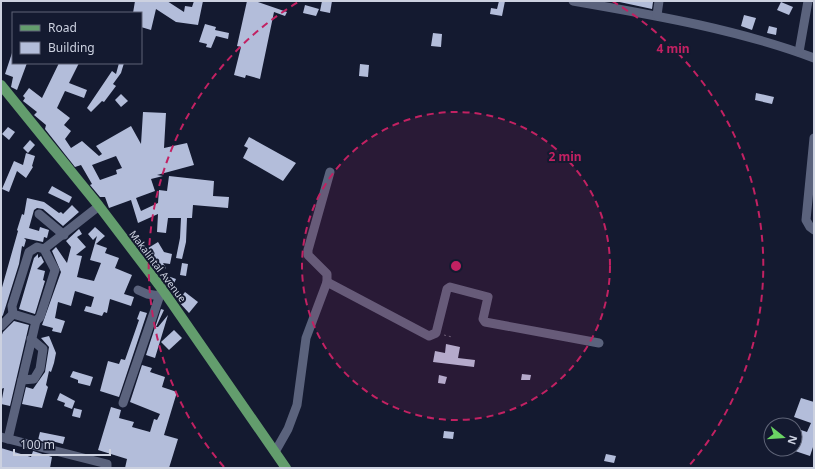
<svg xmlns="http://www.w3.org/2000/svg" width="815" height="469" viewBox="0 0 815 469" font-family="'Noto Sans',sans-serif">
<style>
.building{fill:#b3bdda;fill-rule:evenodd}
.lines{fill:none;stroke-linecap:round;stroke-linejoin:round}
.path{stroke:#63687b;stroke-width:1;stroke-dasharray:2 3;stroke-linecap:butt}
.minor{stroke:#5b637d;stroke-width:9}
.major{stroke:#639d6d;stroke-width:10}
.ring{fill:none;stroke:#c22162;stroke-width:2;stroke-dasharray:7 5}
.labels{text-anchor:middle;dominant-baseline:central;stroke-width:4;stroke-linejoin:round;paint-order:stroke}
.street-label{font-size:10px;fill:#ccd1e0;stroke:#141a30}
.centre{fill:#c22162;stroke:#141a30;stroke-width:2}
.ring-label{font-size:12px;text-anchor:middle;font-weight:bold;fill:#c22162;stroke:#141a30;stroke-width:4;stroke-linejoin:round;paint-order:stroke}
</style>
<rect width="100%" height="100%" fill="#141a30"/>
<!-- building -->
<g class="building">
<polygon points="135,1 167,1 184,12 185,6 192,7 194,1 203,1 198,25 176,22 156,9 151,30 141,27 141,13 133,13"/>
<polygon points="247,1 255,1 287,12 285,16 274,12 260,79 246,75 245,78 234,75 241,47 237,46"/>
<polygon points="322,1 332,1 330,13 320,11"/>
<polygon points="499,1 505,1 502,16 490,14 491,8 497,9"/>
<polygon points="615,1 649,1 653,2 652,9"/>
<polygon points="781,2 793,7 789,15 777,10"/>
<polygon points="305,5 319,9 316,16 303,13"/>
<polygon points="744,15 756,18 752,30 741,26"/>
<polygon points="205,24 216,27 215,30 229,33 228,39 216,36 211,48 206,47 207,44 199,42"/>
<polygon points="769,26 777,28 776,35 767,33"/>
<polygon points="433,33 442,34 441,47 431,46"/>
<polygon points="12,53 13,63 27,63 17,90 11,87 13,77 5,74"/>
<path d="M59 63H79L69 83 87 90 84 98 65 91 57 108 70 118 64 125 71 131 65 139 71 148 82 141 99 156 102 154 96 146 131 126 141 144 143 112 166 113 164 148 187 143 194 165 157 175 163 176 151 179 155 191 136 198 141 211 158 203 159 190 167 191 169 176 214 181 213 196 229 197 228 208 193 205 192 218H187L186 242 182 259 176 258 180 238 181 218H168L166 233 157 232 158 214 138 223 131 200 109 208 105 197H100L90 185 92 184 81 165 75 167 45 129 46 125 34 115 37 112 23 101 25 98 23 96 29 88 42 98ZM116 156 122 168 116 170 117 174 100 180 92 165Z"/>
<polygon points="119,63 124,63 121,73 113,84 116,86 104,102 102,101 91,112 87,108 112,71 116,74"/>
<polygon points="360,64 369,65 368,77 359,76"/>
<polygon points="756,93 774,97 772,104 755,100"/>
<polygon points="121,94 128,101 121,107 115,100"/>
<polygon points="8,127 15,132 9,140 2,134"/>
<polygon points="249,137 296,163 283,181 243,158 248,148 244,146"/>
<polygon points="30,140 35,145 28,153 23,148"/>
<polygon points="26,153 35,156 32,166 33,167 26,178 17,171 9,192 2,189 14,161 23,165"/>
<polygon points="52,186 72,197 69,203 48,193"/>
<polygon points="27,198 44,202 59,213 61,212 63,214 72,205 79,212 63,226 43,209 37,208 34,210 29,228 39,231 40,227 49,230 47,238 44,237 43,242 24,238 26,240 24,247 22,246 19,264 3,315 1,318 1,291 18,231 17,230 22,214 24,215"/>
<polygon points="95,227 105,236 96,244 107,248 105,253 119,258 115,268 132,275 124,294 134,297 131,306 110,299 107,313 104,312 102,316 84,311 86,306 91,307 94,297 75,291 71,306 58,302 55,318 65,321 61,333 52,331 53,328 42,325 61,272 52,251 56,247 67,263 71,247 66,241 79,229 82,234 77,237 86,247 76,255 82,256 77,277 94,281 101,263 90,260 97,236 93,240 88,234"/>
<polygon points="137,236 143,243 139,248 133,240"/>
<polygon points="158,242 164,252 172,254 170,264 163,263 166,268 158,273 149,261 150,257 145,250"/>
<polygon points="38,254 38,258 41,256 44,262 37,269 45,271 43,280 45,281 35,314 19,309 34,258"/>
<polygon points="182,263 188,264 186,276 180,275"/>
<polygon points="165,275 176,279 172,288 168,286 163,280"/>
<polygon points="185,292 198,302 189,313 178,301"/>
<polygon points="161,309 164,310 156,327 158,327 168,315 155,358 146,355"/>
<polygon points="140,311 147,313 119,397 100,391 108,361 119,364 121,359 125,360 139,320 137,319"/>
<polygon points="14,321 29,325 10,406 1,404 4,388 1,389 1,337 3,332"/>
<polygon points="174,330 182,338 169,350 161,342"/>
<polygon points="49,336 56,353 54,363 51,372 49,371 46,385 48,387 42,408 22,404 26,387 33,389 45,372 49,347 41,338"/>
<polygon points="446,344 460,347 458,358 475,360 474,367 433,362 435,351 445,353"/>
<polygon points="142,365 152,368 150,372 165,377 162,387 177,392 164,435 178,439 169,468 125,468 127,459 98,450 111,407 121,410 119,418 134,422 132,427 150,432 154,419 157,420 160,414 130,402"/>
<polygon points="73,371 93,377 90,386 78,383 78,380 70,377"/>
<polygon points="522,374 531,375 530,380 521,380"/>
<polygon points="439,375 447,377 445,384 438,383"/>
<polygon points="60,393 75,401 72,409 64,406 65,403 57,400"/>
<polygon points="801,398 814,402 814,444 810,456 795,451 795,428 807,432 811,423 794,417"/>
<polygon points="74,408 82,410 80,418 72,416"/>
<polygon points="444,431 454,432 453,439 443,438"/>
<polygon points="40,432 65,437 63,444 48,440 47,443 38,440"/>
<polygon points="1,448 31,457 33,451 52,457 50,468 1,468"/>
<polygon points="606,454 616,456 614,463 604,461"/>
</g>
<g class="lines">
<!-- path -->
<polyline class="path" points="444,335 452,337"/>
<!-- minor -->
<g class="minor">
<path d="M573 1C653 15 737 29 814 58"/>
<polyline points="657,15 659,1"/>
<polyline points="799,52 808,1"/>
<polyline points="814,138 806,220 810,227 814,230"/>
<polyline points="39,214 64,235"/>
<polygon points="37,247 44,249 55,270 40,317 36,321 13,314 12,306 29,252"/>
<polyline points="44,249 99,206"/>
<polyline points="327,282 327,274 308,255 308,250 330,172"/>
<polyline points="138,290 147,294 160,296"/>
<polyline points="1,326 13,314"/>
<polyline points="22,380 34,379 40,369 43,349 31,339"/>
<polyline points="123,403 162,289"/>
<polyline points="1,437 107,464 107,468"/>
<polyline points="8,439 36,321"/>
<polyline points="275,452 288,429 297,405 306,338 327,282 429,336 436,333 447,289 450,287 488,297 483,319 485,322 599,343"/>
</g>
<!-- major -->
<polyline class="major" points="1,85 99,206 162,289 286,468"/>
</g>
<!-- distance rings -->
<circle cx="456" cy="266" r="154" fill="#c22162" fill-opacity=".12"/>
<g class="ring">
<circle cx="456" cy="266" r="154"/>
<path d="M224 467A307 307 0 0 1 300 1M612 1A307 307 0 0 1 688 467"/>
</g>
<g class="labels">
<!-- street labels -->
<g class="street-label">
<text transform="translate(158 266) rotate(53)">Makalintal Avenue</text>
</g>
</g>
<circle cx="456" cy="266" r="6" class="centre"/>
<g class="ring-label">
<text x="673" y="53">4 min</text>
<text x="565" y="161">2 min</text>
</g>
<!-- border -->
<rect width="815" height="469" fill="none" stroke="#ccd1e0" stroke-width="4"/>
<!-- legend -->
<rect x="12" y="12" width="130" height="52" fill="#141a30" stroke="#5e6376"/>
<rect x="20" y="25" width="20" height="6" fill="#639d6d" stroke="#5e6376"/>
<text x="48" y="32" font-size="12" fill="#ccd1e0">Road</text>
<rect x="20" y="42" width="20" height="12" fill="#b3bdda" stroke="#5e6376"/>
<text x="48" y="52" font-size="12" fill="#ccd1e0">Building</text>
<!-- north arrow -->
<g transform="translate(783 437) rotate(107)"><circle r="19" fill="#141a30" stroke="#5e6376"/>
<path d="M0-3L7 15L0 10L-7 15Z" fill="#6ad364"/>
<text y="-6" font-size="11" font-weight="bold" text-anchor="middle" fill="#ccd1e0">N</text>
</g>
<!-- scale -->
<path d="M14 449v6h96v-6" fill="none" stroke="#ccd1e0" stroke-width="2"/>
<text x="20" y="449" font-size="12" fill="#ccd1e0" stroke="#141a30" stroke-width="3" paint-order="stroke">100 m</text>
</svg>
